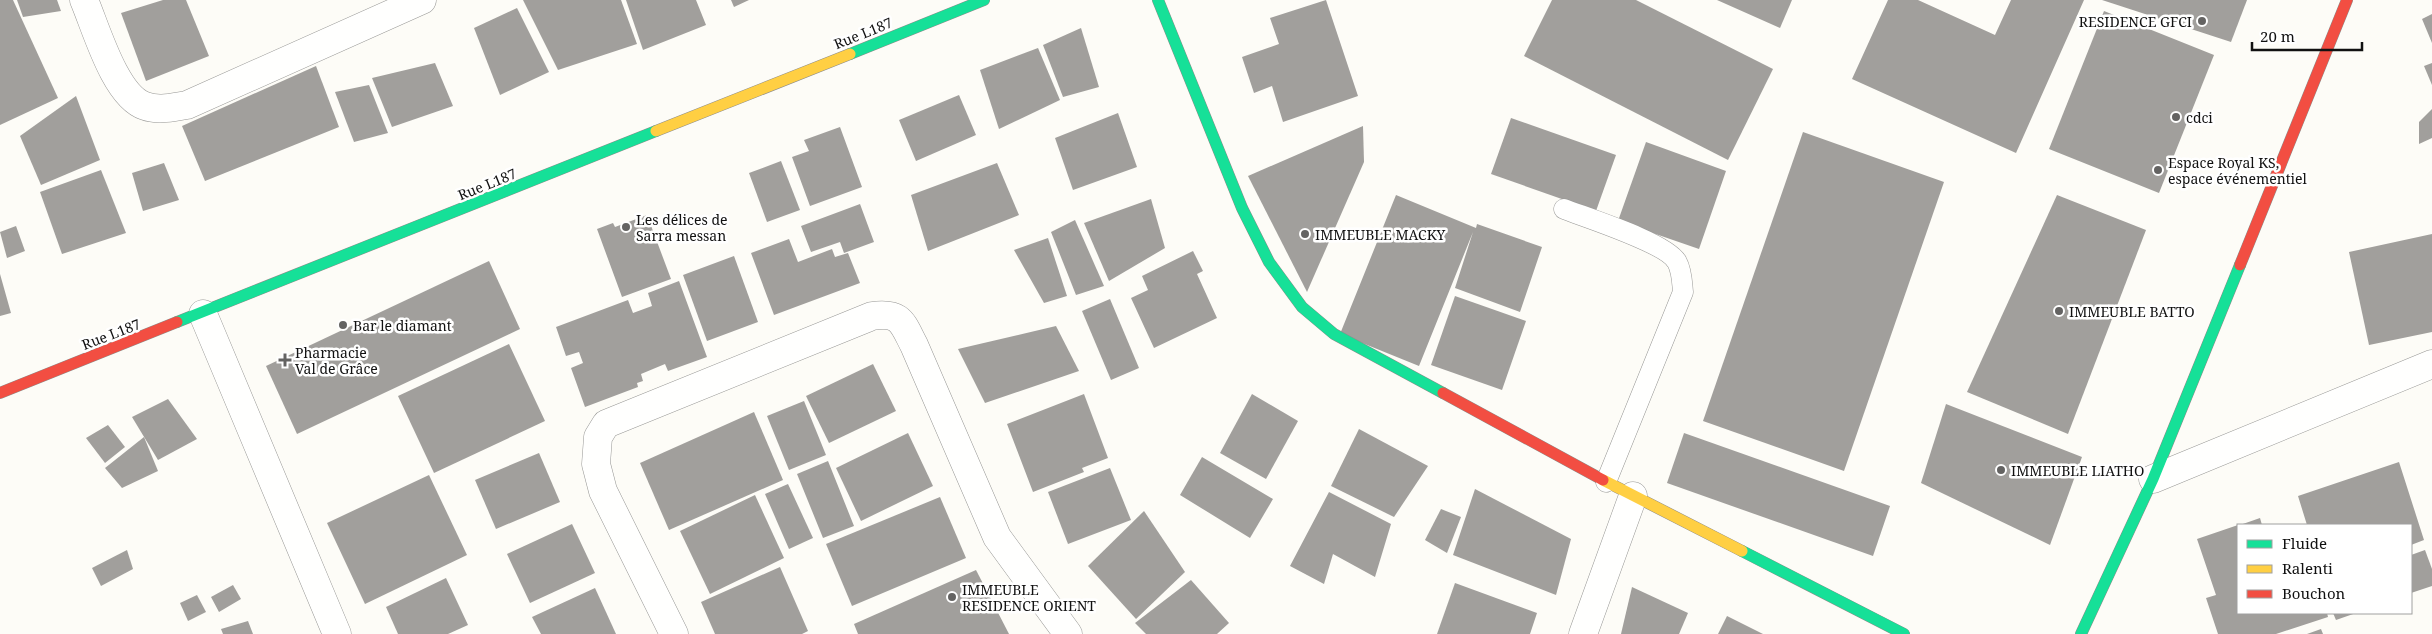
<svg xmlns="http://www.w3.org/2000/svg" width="2432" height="634" viewBox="0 0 2432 634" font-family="'Noto Serif',serif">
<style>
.building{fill:#a19f9c}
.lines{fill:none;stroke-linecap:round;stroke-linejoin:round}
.lane-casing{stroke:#979795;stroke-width:21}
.street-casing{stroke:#979795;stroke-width:29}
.fast-casing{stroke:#8e8d8b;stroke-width:12}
.slow-casing{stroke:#8e8d8b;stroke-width:12}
.jam-casing{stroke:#8e8d8b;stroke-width:12}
.lane{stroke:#fffffe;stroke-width:20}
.street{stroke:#fffffe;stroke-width:28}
.fast{stroke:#16e098;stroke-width:11}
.slow{stroke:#ffcf43;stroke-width:11}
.jam{stroke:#f24e42;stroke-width:11}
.poi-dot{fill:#646362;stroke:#fff;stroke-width:2}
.labels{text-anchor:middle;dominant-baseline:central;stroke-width:5;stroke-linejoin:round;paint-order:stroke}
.poi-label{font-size:14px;fill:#111;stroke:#fff;text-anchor:start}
.street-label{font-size:14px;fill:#111;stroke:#fff}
</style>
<rect width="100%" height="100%" fill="#fdfcf7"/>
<!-- building -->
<g class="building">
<polygon points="0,0 13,0 58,98 0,125"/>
<polygon points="17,0 57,0 61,11 23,17"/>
<polygon points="163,0 186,0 209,56 146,81 121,13"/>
<polygon points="523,0 621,0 637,44 558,70"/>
<polygon points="626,0 696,0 706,25 643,50"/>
<polygon points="731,0 749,0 734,7"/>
<polygon points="1326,0 1358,96 1283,122 1272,86 1254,93 1242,57 1279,44 1270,18"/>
<polygon points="1552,0 1636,0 1773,69 1728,160 1524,56"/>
<polygon points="1717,0 1792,0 1780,28"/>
<polygon points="1888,0 1918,0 1995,35 2011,0 2084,0 2016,153 1852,79"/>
<polygon points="2102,0 2247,0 2231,42"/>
<polygon points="517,8 549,72 500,95 474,28"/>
<polygon points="2104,11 2214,55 2159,193 2049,149"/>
<polygon points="2432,14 2432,43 2422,19"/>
<polygon points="1081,28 1099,87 1063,97 1043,45"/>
<polygon points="1038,48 1060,100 999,129 980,70"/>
<polygon points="435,63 453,106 392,127 372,78"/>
<polygon points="2432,63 2432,85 2424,66"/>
<polygon points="316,66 339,127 205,181 182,126"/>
<polygon points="369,85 388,133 354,142 335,92"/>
<polygon points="959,95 976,135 916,161 899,120"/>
<polygon points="76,96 100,160 41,185 20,136"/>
<polygon points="2432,109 2432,138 2419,144 2419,122"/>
<polygon points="1118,113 1137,167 1073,190 1055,138"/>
<polygon points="1511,118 1616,155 1596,211 1491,174"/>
<polygon points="1363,126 1364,162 1307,292 1248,176"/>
<polygon points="840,127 862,187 810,206 792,157 809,151 804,140"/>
<polygon points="1803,132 1944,182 1844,471 1703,421"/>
<polygon points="1646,142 1726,171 1699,249 1618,221"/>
<polygon points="781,161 800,210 767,222 749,173"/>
<polygon points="164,163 179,200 143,211 132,173"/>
<polygon points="997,163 1019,215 928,251 911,195"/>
<polygon points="101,170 126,233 62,254 40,192"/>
<polygon points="1396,195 1476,228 1477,224 1542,247 1520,312 1455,288 1473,232 1419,366 1340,334"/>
<polygon points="2057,195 2146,230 2068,434 1967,392"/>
<polygon points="1151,199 1165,248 1109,281 1084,223"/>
<polygon points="860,204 874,242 844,253 840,242 811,252 801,226"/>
<polygon points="647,215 671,279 622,297 597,229 613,223 615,227"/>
<polygon points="1075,220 1104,286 1076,295 1051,232"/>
<polygon points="16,226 25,251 7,258 0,232"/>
<polygon points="2432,234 2432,332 2369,345 2349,252"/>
<polygon points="1048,238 1067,296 1044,303 1014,250"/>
<polygon points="789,239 798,262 832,249 835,257 848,253 860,283 774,315 751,253"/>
<polygon points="1193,251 1203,271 1197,274 1217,318 1154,348 1131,298 1148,290 1142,276"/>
<polygon points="734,256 758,322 707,341 683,275"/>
<polygon points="489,261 520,329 297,434 266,366"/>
<polygon points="0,274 11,313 0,316"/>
<polygon points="679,281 707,357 668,371 665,364 641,374 643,381 637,383 638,387 585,407 571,368 583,363 579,352 566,356 556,327 628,300 633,313 652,306 648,293"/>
<polygon points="1455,296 1526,321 1502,390 1431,365"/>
<polygon points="1110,299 1139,368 1111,380 1082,311"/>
<polygon points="1056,326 1079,371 985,403 958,349"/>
<polygon points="509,344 545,421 434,473 398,396"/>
<polygon points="873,364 896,411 829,443 806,396"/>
<polygon points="1084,394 1108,458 1082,468 1084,472 1033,492 1007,424"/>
<polygon points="1252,394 1298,421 1266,479 1220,453"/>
<polygon points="168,399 197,439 158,460 132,417"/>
<polygon points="804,401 826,455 789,470 767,416"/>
<polygon points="1946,404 2082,457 2050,545 1921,483"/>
<polygon points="754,412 783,480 669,530 640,463"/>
<polygon points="108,425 125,447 105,463 86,438"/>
<polygon points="1359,429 1428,466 1394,517 1331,486"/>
<polygon points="908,433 933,486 861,521 836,468"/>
<polygon points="1684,433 1890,506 1873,556 1667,483"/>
<polygon points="144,437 158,471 122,488 105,468"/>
<polygon points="539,453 560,502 496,529 475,480"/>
<polygon points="1202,457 1273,499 1250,538 1180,495"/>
<polygon points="828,461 854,526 823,538 797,474"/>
<polygon points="2399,462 2424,540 2411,545 2411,525 2307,525 2298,496"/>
<polygon points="1110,468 1131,520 1068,544 1048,492"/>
<polygon points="429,475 467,555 365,604 327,523"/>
<polygon points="788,484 813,538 789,549 765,494"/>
<polygon points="1475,489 1571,539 1556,595 1453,555"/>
<polygon points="1329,492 1391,524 1375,577 1333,554 1324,584 1290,566"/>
<polygon points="755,495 784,558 710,594 680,531"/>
<polygon points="940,497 966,558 852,606 826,544"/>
<polygon points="1441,509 1461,517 1447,553 1425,540"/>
<polygon points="1144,511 1185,572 1136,619 1088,566"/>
<polygon points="2260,518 2262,525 2240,525"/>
<polygon points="572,524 595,573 530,603 507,554"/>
<polygon points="2238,525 2238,613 2327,613 2328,617 2276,634 2218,634 2206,598 2216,595 2197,539"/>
<polygon points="127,550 133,569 101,586 92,568"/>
<polygon points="2425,550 2432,569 2432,586 2411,593 2411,555"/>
<polygon points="780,567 808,631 802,634 715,634 701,602"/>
<polygon points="976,570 1009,634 858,634 854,624"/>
<polygon points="446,578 468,625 448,634 398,634 386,607"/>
<polygon points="1191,580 1229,623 1217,634 1146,634 1135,623"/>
<polygon points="1455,583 1537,613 1530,634 1437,634"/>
<polygon points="233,585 241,599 219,612 211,597"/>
<polygon points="1632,587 1688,613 1679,634 1621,634"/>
<polygon points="595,588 616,634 541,634 532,617"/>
<polygon points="197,595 206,612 188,621 180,603"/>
<polygon points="2333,613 2356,613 2336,620"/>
<polygon points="1727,616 1763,634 1718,634"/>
<polygon points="248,621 253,634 223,634 221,629"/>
<polygon points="2321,629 2323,634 2307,634"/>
</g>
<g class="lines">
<defs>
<path id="lane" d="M1564 209C1587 218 1667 243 1677 262 1682 271 1682 282 1683 292L1606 482"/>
<g id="street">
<path d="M84 0C96 28 115 96 145 106 159 111 173 107 187 105L422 0"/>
<polyline points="203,314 337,634"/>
<polyline points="2153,479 2432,364"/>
<path d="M674 634 603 491 596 464 598 437 606 424 872 316C901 312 902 322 914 345L997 537 1068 634"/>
<polyline points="1583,634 1633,496"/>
</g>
<g id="fast">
<polyline points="1158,0 1242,208 1269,262 1302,307 1334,334 1443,393"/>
<polyline points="850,54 984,0"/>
<polyline points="177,322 656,131"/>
<polyline points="1742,551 1904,634"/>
<polyline points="2081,634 2153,479 2240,265"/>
</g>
<g id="slow">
<polyline points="656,131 850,54"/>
<polyline points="1603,480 1742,551"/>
</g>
<g id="jam">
<polyline points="2240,265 2347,0"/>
<polyline points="0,393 177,322"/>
<polyline points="1443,393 1603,480"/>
</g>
</defs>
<!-- lane casing -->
<use href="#lane" class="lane-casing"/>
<!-- street casing -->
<use href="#street" class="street-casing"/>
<!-- fast casing -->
<use href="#fast" class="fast-casing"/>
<!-- slow casing -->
<use href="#slow" class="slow-casing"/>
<!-- jam casing -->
<use href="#jam" class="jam-casing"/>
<!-- lane -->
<use href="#lane" class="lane"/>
<!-- street -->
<use href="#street" class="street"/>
<!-- fast -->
<use href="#fast" class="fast"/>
<!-- slow -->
<use href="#slow" class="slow"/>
<!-- jam -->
<use href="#jam" class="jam"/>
</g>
<!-- markers -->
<g class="poi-dot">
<circle cx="2202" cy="21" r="5"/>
<circle cx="2176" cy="117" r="5"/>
<circle cx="2158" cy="170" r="5"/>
<circle cx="626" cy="227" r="5"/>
<circle cx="1305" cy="234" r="5"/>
<circle cx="2059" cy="311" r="5"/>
<circle cx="343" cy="325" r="5"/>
<path d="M282.5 352.5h5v5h5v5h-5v5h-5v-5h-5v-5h5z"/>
<circle cx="2001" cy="470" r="5"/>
<circle cx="952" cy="597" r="5"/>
</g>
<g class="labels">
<!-- poi labels -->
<g class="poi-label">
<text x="2192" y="21" text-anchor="end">RESIDENCE GFCI</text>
<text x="2186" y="117">cdci</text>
<text x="2168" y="162">Espace Royal KS,<tspan x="2168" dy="16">espace événementiel</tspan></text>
<text x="636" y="219">Les délices de<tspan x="636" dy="16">Sarra messan</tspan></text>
<text x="1315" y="234">IMMEUBLE MACKY</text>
<text x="2069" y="311">IMMEUBLE BATTO</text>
<text x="353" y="325">Bar le diamant</text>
<text x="295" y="352">Pharmacie<tspan x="295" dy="16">Val de Grâce</tspan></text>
<text x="2011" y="470">IMMEUBLE LIATHO</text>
<text x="962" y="589">IMMEUBLE<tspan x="962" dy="16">RESIDENCE ORIENT</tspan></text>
</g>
<!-- street labels -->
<g class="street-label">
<text transform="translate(863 33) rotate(-22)">Rue L187</text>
<text transform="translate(487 184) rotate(-22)">Rue L187</text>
<text transform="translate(111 334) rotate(-21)">Rue L187</text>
</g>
</g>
<!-- legend -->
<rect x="2237" y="524" width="175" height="90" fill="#ffffff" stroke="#a0a0a0"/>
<rect x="2247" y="540" width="25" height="8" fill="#16e098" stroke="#a0a0a0"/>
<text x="2282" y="549" font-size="15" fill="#111111">Fluide</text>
<rect x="2247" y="565" width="25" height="8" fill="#ffcf43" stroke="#a0a0a0"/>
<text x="2282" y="574" font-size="15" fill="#111111">Ralenti</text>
<rect x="2247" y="590" width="25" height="8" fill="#f24e42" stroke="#a0a0a0"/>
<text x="2282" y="599" font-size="15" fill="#111111">Bouchon</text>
<!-- scale -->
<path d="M2252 42v8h110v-8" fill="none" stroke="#111111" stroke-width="2.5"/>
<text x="2260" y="42" font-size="15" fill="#111111" stroke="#ffffff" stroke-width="4" paint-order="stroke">20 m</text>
</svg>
